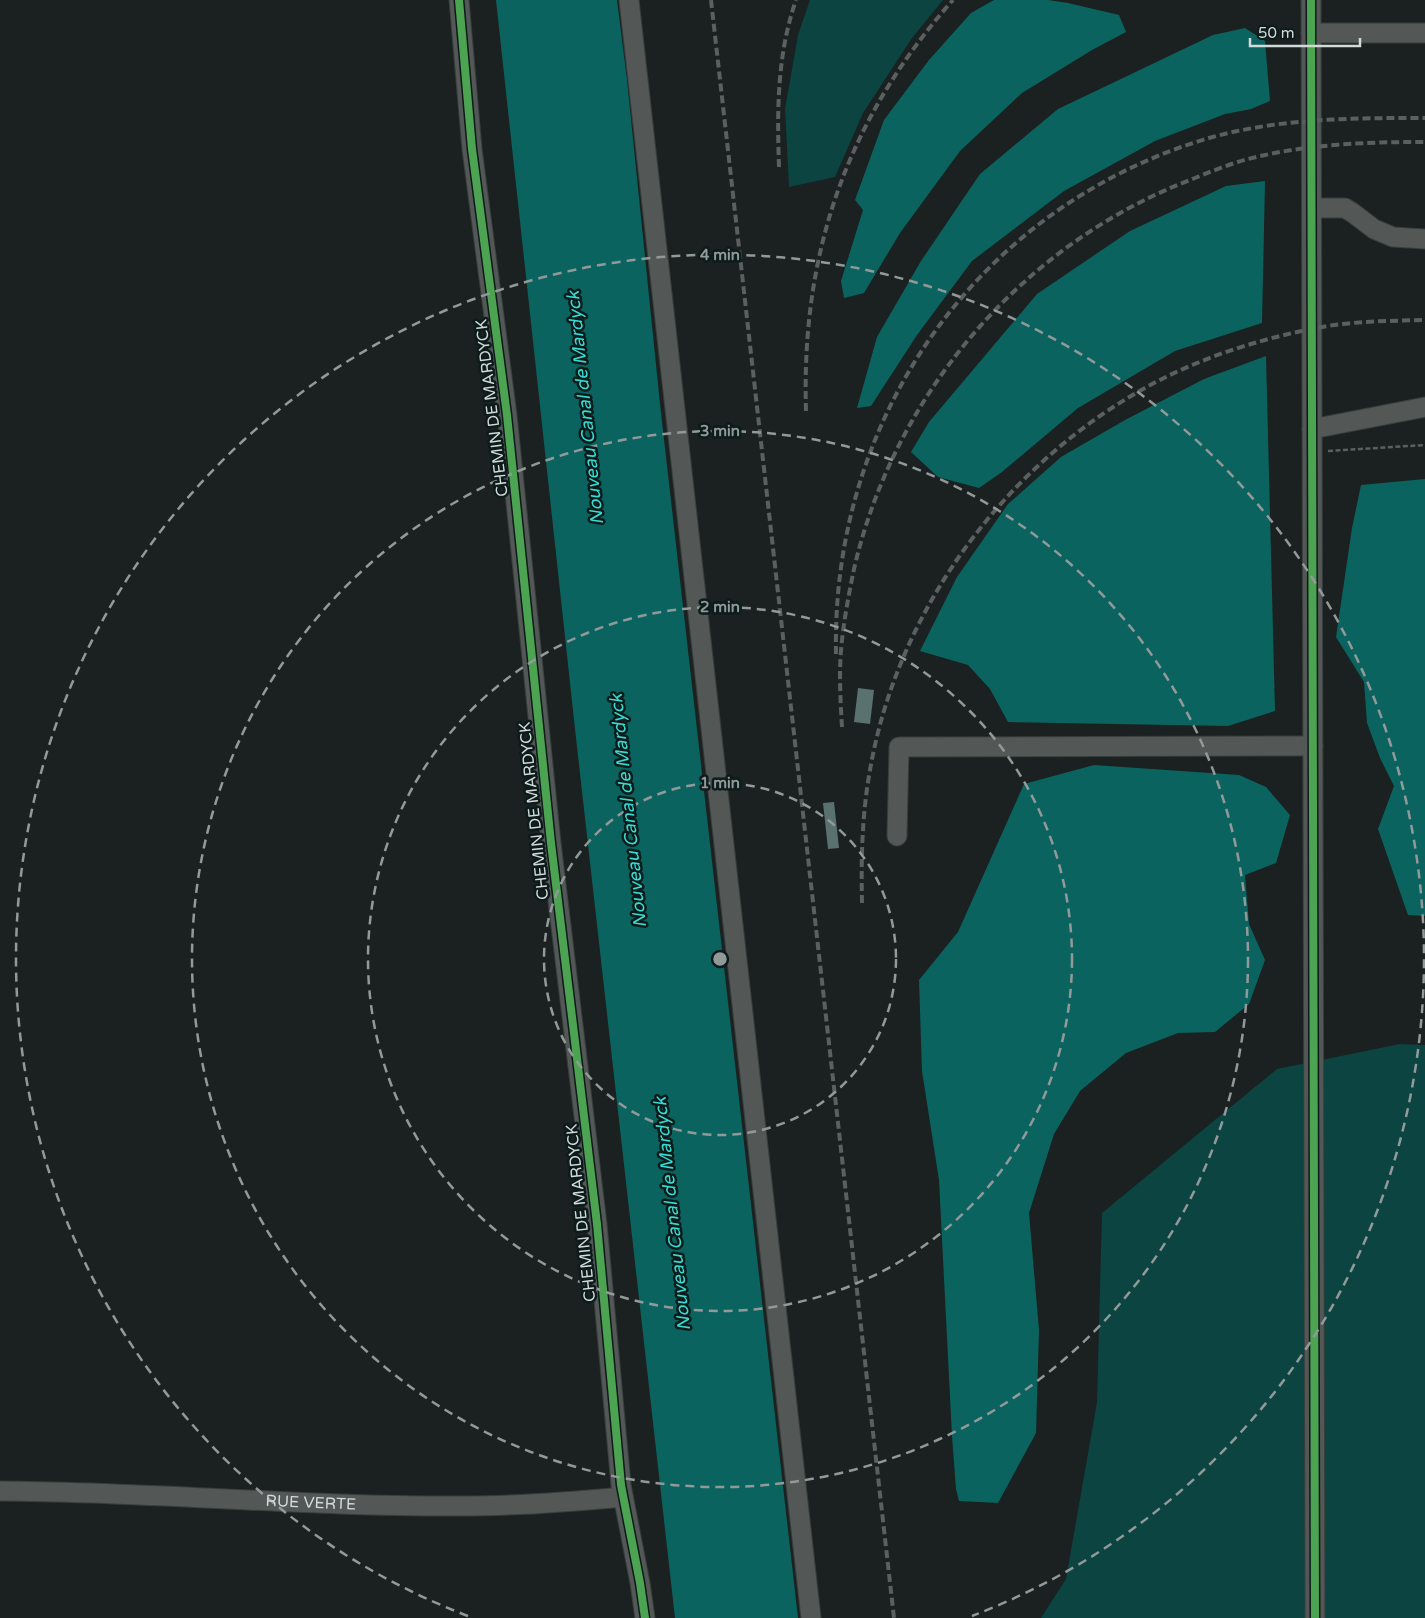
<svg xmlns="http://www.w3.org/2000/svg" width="1425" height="1618" viewBox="0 0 1425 1618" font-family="'Varela Round',sans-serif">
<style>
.green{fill:#0b4441}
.water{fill:#0b635f}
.building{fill:#59716f}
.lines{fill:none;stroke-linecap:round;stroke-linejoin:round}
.minor-casing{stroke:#383e3d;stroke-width:21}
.path{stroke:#5b5f5f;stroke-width:2.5;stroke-dasharray:5 2.5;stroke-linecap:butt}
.minor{stroke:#535756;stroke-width:19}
.rail{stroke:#5b5f5f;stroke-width:4;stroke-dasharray:8 4;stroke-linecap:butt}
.cycleway-casing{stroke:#0d1b1a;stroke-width:11}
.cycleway{stroke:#4ca352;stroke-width:8}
.ring{fill:none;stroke:#929a99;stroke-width:2.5;stroke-dasharray:9 6}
.labels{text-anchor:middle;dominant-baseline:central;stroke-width:5;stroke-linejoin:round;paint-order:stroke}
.street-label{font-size:16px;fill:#d2dbda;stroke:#0d1b1a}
.water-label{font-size:18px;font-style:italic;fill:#38dbd3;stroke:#0d1b1a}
.centre{fill:#929a99;stroke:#0d1b1a;stroke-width:2.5}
.ring-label{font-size:15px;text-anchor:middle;font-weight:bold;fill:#929a99;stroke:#0d1b1a;stroke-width:5;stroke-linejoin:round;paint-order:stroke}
</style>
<rect width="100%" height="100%" fill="#1a2120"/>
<!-- green -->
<g class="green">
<polygon points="810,0 943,0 912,38 863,113 835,177 789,187 785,109 798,35"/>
<polygon points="1400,1044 1425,1045 1425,1618 1041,1618 1066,1579 1097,1402 1102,1213 1277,1069"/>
</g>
<!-- water -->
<g class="water">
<polygon points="496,0 617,0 627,80 660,404 798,1618 675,1618 576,738"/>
<polygon points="994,0 1048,0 1068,3 1119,15 1126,32 1092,50 1022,93 960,151 900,233 864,293 844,298 841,281 863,210 855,200 884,120 929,60 971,13"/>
<polygon points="1245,28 1265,41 1270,101 1251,109 1225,114 1155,141 1064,191 972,261 917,335 871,406 857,408 877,337 921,261 980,174 1058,109 1213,35"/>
<polygon points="1265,181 1262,323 1175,351 1078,408 1002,472 979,488 938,477 911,452 929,422 1037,294 1130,231 1226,186"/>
<polygon points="1266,356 1275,711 1228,726 1008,722 990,689 968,665 920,651 957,577 1008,504 1061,457 1125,420 1204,379"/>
<polygon points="1425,479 1425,916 1408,915 1378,829 1394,786 1380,758 1367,723 1364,682 1336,637 1352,528 1361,485"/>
<polygon points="1094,765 1239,775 1266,787 1290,815 1276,863 1245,875 1249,924 1265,960 1249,1004 1215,1032 1178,1033 1126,1053 1080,1091 1054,1134 1029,1213 1039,1330 1036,1433 998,1503 959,1501 956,1489 952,1436 939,1180 922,1071 919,980 958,932 1024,784"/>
</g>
<!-- building -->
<g class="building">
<polygon points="858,688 874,690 870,724 854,722"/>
<polygon points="834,802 839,848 828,849 823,803"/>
</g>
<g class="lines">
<defs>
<g id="minor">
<polyline points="459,0 472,149 507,415 551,843 597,1224 621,1485 640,1583 645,1618"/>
<polyline points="629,0 811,1618"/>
<polyline points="1311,0 1315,1618"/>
<polyline points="1311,33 1425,33"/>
<polyline points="1312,208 1345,208 1353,213 1374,229 1393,237 1425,239"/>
<polyline points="1312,429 1425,407"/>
<polyline points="897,836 899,747 1313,746"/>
<path id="s1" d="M0 1491C155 1492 309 1507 464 1506 517 1506 570 1502 623 1497"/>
</g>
</defs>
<!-- minor casing -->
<use href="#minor" class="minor-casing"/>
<!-- path -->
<polyline class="path" points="1328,451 1425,445"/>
<!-- minor -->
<use href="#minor" class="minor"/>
<!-- rail -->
<g class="rail">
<polyline points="711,0 894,1618"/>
<path d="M779 167C777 110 777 55 796 0"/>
<path d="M806 411C801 253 847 119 953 0"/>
<path d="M836 654C831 416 979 206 1209 138 1280 118 1352 118 1425 118"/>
<path d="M842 727C841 710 840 693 840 675 840 640 847 603 854 569 895 391 1025 242 1195 178 1212 171 1230 164 1248 159 1307 144 1365 142 1425 142"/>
<path d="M862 903C861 858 862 814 870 770 898 607 1009 459 1156 382 1204 357 1257 340 1311 329 1349 321 1387 321 1425 320"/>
</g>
<defs>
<g id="cycleway">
<polyline points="459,0 472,149 507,415 551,843 597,1224 621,1485 640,1583 645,1618"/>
<polyline points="1311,0 1315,1618"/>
</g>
</defs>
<!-- cycleway casing -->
<use href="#cycleway" class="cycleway-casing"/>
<!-- cycleway -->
<use href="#cycleway" class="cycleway"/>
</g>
<!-- distance rings -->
<g class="ring">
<circle cx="720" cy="959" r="176"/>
<circle cx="720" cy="959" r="352"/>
<circle cx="720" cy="959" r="528"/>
<path d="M468 1616A704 704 0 1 1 972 1616"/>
</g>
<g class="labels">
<!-- street labels -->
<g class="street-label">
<text transform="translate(492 408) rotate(-97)">CHEMIN DE MARDYCK</text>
<text transform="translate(534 811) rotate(-96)">CHEMIN DE MARDYCK</text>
<text transform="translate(581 1213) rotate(-96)">CHEMIN DE MARDYCK</text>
<text stroke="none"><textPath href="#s1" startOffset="311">RUE VERTE</textPath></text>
</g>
<!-- water labels -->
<g class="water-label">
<text transform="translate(585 408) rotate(-96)">Nouveau Canal de Mardyck</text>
<text transform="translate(628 811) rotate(-96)">Nouveau Canal de Mardyck</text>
<text transform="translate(672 1214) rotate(-96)">Nouveau Canal de Mardyck</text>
</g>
</g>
<circle cx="720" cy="959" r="8" class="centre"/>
<g class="ring-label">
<text x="720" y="260">4 min</text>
<text x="720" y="436">3 min</text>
<text x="720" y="612">2 min</text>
<text x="720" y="788">1 min</text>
</g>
<!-- scale -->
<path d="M1250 38v8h110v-8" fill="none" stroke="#d2dbda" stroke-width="2.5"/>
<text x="1258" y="38" font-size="15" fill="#d2dbda" stroke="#0d1b1a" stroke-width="4" paint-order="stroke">50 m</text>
</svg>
